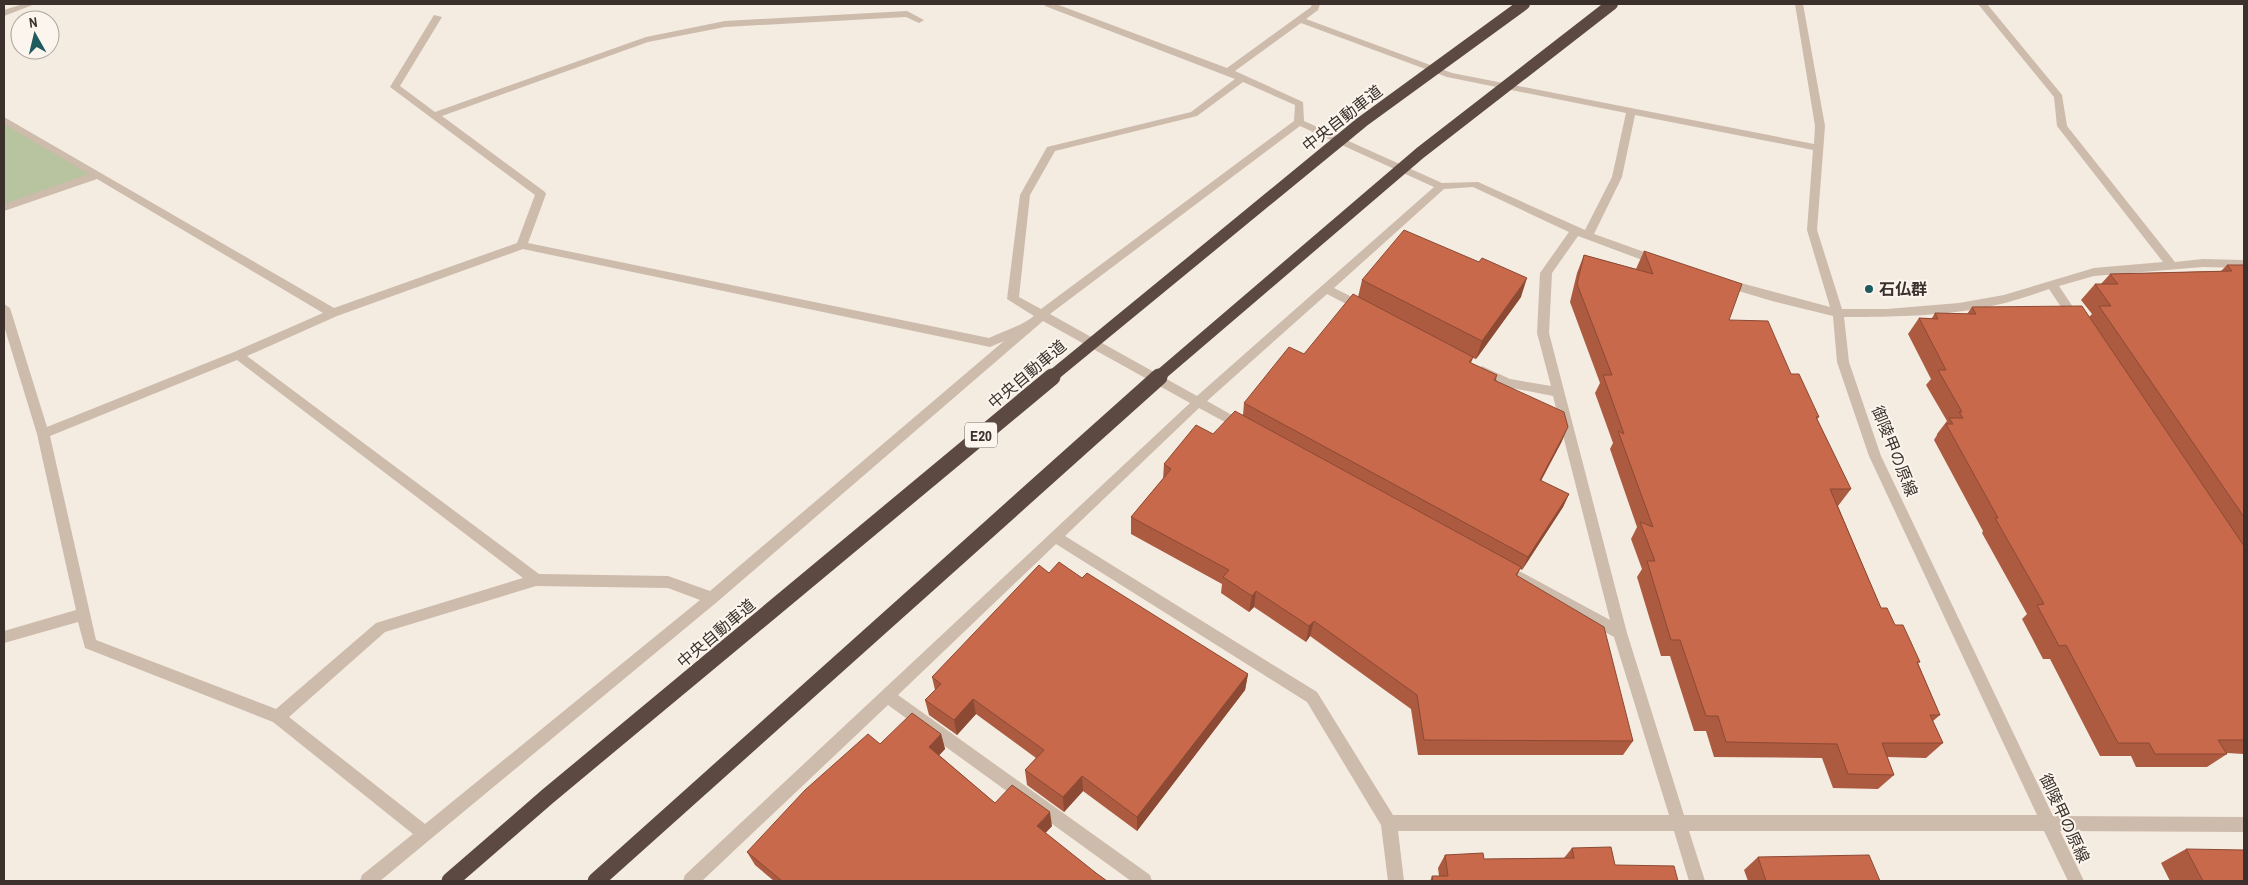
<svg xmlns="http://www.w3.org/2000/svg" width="2248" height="885" viewBox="0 0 2248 885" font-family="'Archivo Narrow','Noto Sans JP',sans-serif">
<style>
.green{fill:#b8c4a0}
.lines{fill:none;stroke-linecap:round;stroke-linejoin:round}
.minor{fill:#cdbbac;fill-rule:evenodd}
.highway-bridge-far1{stroke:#5c4a42;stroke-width:12}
.highway-bridge{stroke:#5c4a42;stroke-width:17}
.wall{fill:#ac5a40}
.shaded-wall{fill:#8c4a34}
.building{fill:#c8694b;stroke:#8c4a34}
.poi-dot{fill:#1f5a5e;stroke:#fbf5ee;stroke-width:2}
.labels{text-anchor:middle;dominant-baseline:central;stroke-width:4;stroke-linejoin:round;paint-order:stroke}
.shield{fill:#fbf5ee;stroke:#756b66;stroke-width:1}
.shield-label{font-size:15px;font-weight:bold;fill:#3b302b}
.street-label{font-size:16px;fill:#3b302b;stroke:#fbf5ee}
.poi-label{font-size:16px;font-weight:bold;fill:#3b302b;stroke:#fbf5ee;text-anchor:start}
</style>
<rect width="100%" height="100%" fill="#f4ebe1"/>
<!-- green -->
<polygon class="green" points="4,120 97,175 4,208"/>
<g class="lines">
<!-- minor -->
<g class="minor">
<polygon points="23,4 35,4 4,16 4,10"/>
<path d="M1044 4H1056L1227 68 1311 7 1312 4H1320L1318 10 1306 19 1452 73 1814 144 1815 126 1795 4H1803L1825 126 1817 230 1842 309H1887L1959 303 2004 295 2094 268 2163 262 2057 126 2054 97 1978 4H1987L2062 95 2067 126 2175 262 2203 259 2244 260V268L2203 267 2094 276 2059 286 2081 319 2075 323 2071 322 2049 289C2035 294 2020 299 2005 303 1953 316 1897 317 1844 317L1849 362 1881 456 2053 816 2244 817V832L2060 831 2084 881H2068L2044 831H1689L1705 881H1689L1674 831H1398L1404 881H1388L1381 825 1307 702 1056 544 898 695 1150 875 1152 881H1131L888 705 702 881H683L685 875 1190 403 1043 321 717 602 380 881H360L362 875 413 834 273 722 85 648 78 622 4 643V631L76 610 37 434 4 326V304L10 308 47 427 234 352 323 313 97 179 4 211V204L89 174 4 124V117L334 308 517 243 535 195 390 87 434 15 442 17 400 86 435 112 646 37 725 21 907 11 924 20 919 23 906 17 725 27 648 42 442 116 545 192 546 194 528 243 989 338C1004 331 1021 326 1034 316L1007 299 1020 195 1047 147 1191 112 1235 79 1045 6ZM1301 23 1447 77 1626 113 1612 177 1585 230 1478 182 1442 183 1304 121 1303 102 1235 71ZM1243 82 1295 105 1294 121 1041 309 1019 297 1030 195 1055 151 1197 116ZM1635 115 1813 150 1807 230 1830 307 1726 279 1720 283 1722 286 1772 301 1833 316 1837 362 1869 456 2037 815H1684L1627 633 1549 333 1552 273 1578 236 1653 264H1661L1663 261 1661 258 1594 234 1622 177ZM1300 126 1434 187 1197 396 1050 314ZM1473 187 1569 232 1540 273 1537 333 1551 386 1510 379 1482 366 1476 370 1478 373 1507 387 1553 396 1610 620 1521 572 1516 570 1511 572 1509 576 1511 580 1614 637 1669 815H1393L1317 692 1065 536 1199 408 1238 429H1246L1248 426 1246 423 1207 401 1327 294 1358 310H1366L1368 307 1366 304 1334 288 1444 189ZM523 249 990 347 1004 341 710 591 668 576 539 574 247 356 337 316ZM237 360 523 578 376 623 276 709 96 640 50 436ZM536 586 668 588 700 600 425 824 289 717 385 632Z"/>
</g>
<!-- highway-bridge-far1 -->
<g class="highway-bridge-far1">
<polyline points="1050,378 1362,122 1524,4"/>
<polyline points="1157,378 1420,153 1612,4"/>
</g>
<!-- highway-bridge -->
<g class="highway-bridge">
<polyline points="450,881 548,796 1052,377"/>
<polyline points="596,881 1159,377"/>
</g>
</g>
<!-- wall -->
<g class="wall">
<polygon points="1644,251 1729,320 1791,374 1819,417 1817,419 1851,489 1838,506 1881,608 1895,625 1920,662 1918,663 1940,715 1933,721 1943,743 1926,758 1887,757 1894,775 1878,789 1833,788 1822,758 1714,757 1706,731 1694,731 1670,656 1661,656 1637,577 1642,569 1631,539 1637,527 1610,449 1613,443 1595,393 1600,383 1570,302 1577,273 1584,255 1636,269"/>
<polygon points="2227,265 2244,265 2244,754 2227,753 2227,754 2207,767 2136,767 2131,756 2100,756 2050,659 2043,659 2022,619 2027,614 1982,533 1983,531 1934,440 1937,435 1937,434 1947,421 1926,385 1931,379 1908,334 1919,318 1932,318 1935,313 1967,314 1972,307 2089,317 2092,314 2081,300 2095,284 2101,284 2110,274 2221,271"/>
<polygon points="1362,280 1521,297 1476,359 1473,358 1471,363 1497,375 1496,380 1562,441 1541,481 1569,494 1563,507 1522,570 1520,569 1517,576 1633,741 1623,755 1418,755 1411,709 1310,636 1306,642 1254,607 1249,612 1221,593 1222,584 1131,534 1131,517 1163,479 1164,464 1243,415 1244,403 1304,354 1358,297"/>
<polygon points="1049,573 1082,578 1248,674 1245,690 1137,831 1083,791 1064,812 1027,785 1025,770 1036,758 976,714 957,735 929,715 925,700 935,690 932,677"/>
<polygon points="941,734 945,749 939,755 995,803 1052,826 1045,833 1096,873 1107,881 774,881 755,865 747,852"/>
<polygon points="1572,848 1615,865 1678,881 1430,881 1432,876 1439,876 1438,868 1445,855 1484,859 1564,858"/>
<polygon points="2186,849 2244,881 2170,881 2161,863"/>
<polygon points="1758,857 1880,881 1748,881 1744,870"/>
</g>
<!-- shaded-wall -->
<g class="shaded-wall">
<polygon points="1527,278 1521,297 1476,359 1482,341"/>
<polygon points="1568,427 1562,441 1534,493 1540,480"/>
<polygon points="1569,494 1563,507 1522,570 1528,557"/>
<polygon points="1256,591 1254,607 1249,612 1252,596"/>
<polygon points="1314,621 1310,636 1306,642 1309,626"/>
<polygon points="1248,674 1245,690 1137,831 1137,817"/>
<polygon points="973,699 976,714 957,735 954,720"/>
<polygon points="941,734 945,749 933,762 929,747"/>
<polygon points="1082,776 1083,791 1064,812 1063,797"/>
<polygon points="1050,812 1052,826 1039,840 1037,826"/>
</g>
<!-- building -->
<g class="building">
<polygon points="1404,230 1479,262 1482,258 1527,278 1482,341 1362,280"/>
<polygon points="1644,251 1742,284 1729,320 1768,321 1791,374 1799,374 1819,417 1816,417 1851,489 1830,489 1881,608 1887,608 1895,625 1903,625 1920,662 1917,662 1940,715 1930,715 1943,743 1882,743 1894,775 1848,774 1837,744 1726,742 1718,716 1706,716 1680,640 1671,640 1647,561 1655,561 1640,522 1653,527 1618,431 1624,434 1603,375 1612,375 1577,284 1584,255 1653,274"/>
<polygon points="2227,265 2244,265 2244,517 2099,306 2111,306 2095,284 2118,284 2110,274 2232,271"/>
<polygon points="1353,294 1473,357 1469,362 1497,375 1494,380 1564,412 1568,427 1540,480 1569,494 1528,557 1244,403 1289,347 1304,354"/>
<polygon points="2082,306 2244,546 2244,740 2218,740 2227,754 2155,754 2149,743 2118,743 2066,645 2059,646 2037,605 2044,604 1995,518 1998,518 1946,424 1953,424 1949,418 1963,418 1959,412 1962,412 1938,370 1946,370 1919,318 1938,319 1935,313 1976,314 1972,307"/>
<polygon points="1235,411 1521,567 1516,575 1604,627 1633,741 1424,740 1417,695 1314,621 1309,626 1256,591 1252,596 1223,577 1229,570 1131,517 1171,469 1164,464 1196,425 1213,434"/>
<polygon points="1059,562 1082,578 1087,573 1248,674 1137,817 1082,776 1063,797 1025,770 1044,750 973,699 954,720 925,700 941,684 932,677 1039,565 1049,573"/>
<polygon points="912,713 941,734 929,747 995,803 1012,785 1050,812 1037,826 1096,873 1107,881 782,881 747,852 805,790 868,734 880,744"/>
<polygon points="1611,847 1615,865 1674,866 1678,881 1433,881 1432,876 1448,876 1445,855 1483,853 1484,859 1574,858 1572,848"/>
<polygon points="2186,849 2244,850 2244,881 2203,881"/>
<polygon points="1869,855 1880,881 1766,881 1758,857"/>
</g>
<!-- markers -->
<circle class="poi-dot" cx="1869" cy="289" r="5"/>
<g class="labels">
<!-- shield labels -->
<rect class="shield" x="965" y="422.5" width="32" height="25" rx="4"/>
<g class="shield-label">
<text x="981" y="435">E20</text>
</g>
<!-- street labels -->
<g class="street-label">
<text transform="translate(1342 118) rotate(-38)">中央自動車道</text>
<text transform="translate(1027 374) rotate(-40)">中央自動車道</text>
<text transform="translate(1895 451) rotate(68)">御陵甲の原線</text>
<text transform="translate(716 633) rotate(-40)">中央自動車道</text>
<text transform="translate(2065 818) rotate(65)">御陵甲の原線</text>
</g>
<!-- poi labels -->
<g class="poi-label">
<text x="1879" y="289">石仏群</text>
</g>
</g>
<!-- border -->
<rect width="2248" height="885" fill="none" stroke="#3b302b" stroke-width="10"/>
<!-- north arrow -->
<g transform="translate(35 35) rotate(352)"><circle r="24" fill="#fbf5ee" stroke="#aea6a0"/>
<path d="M0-4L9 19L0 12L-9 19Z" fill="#1f5a5e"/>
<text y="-8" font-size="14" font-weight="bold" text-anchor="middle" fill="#3b302b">N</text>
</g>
</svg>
